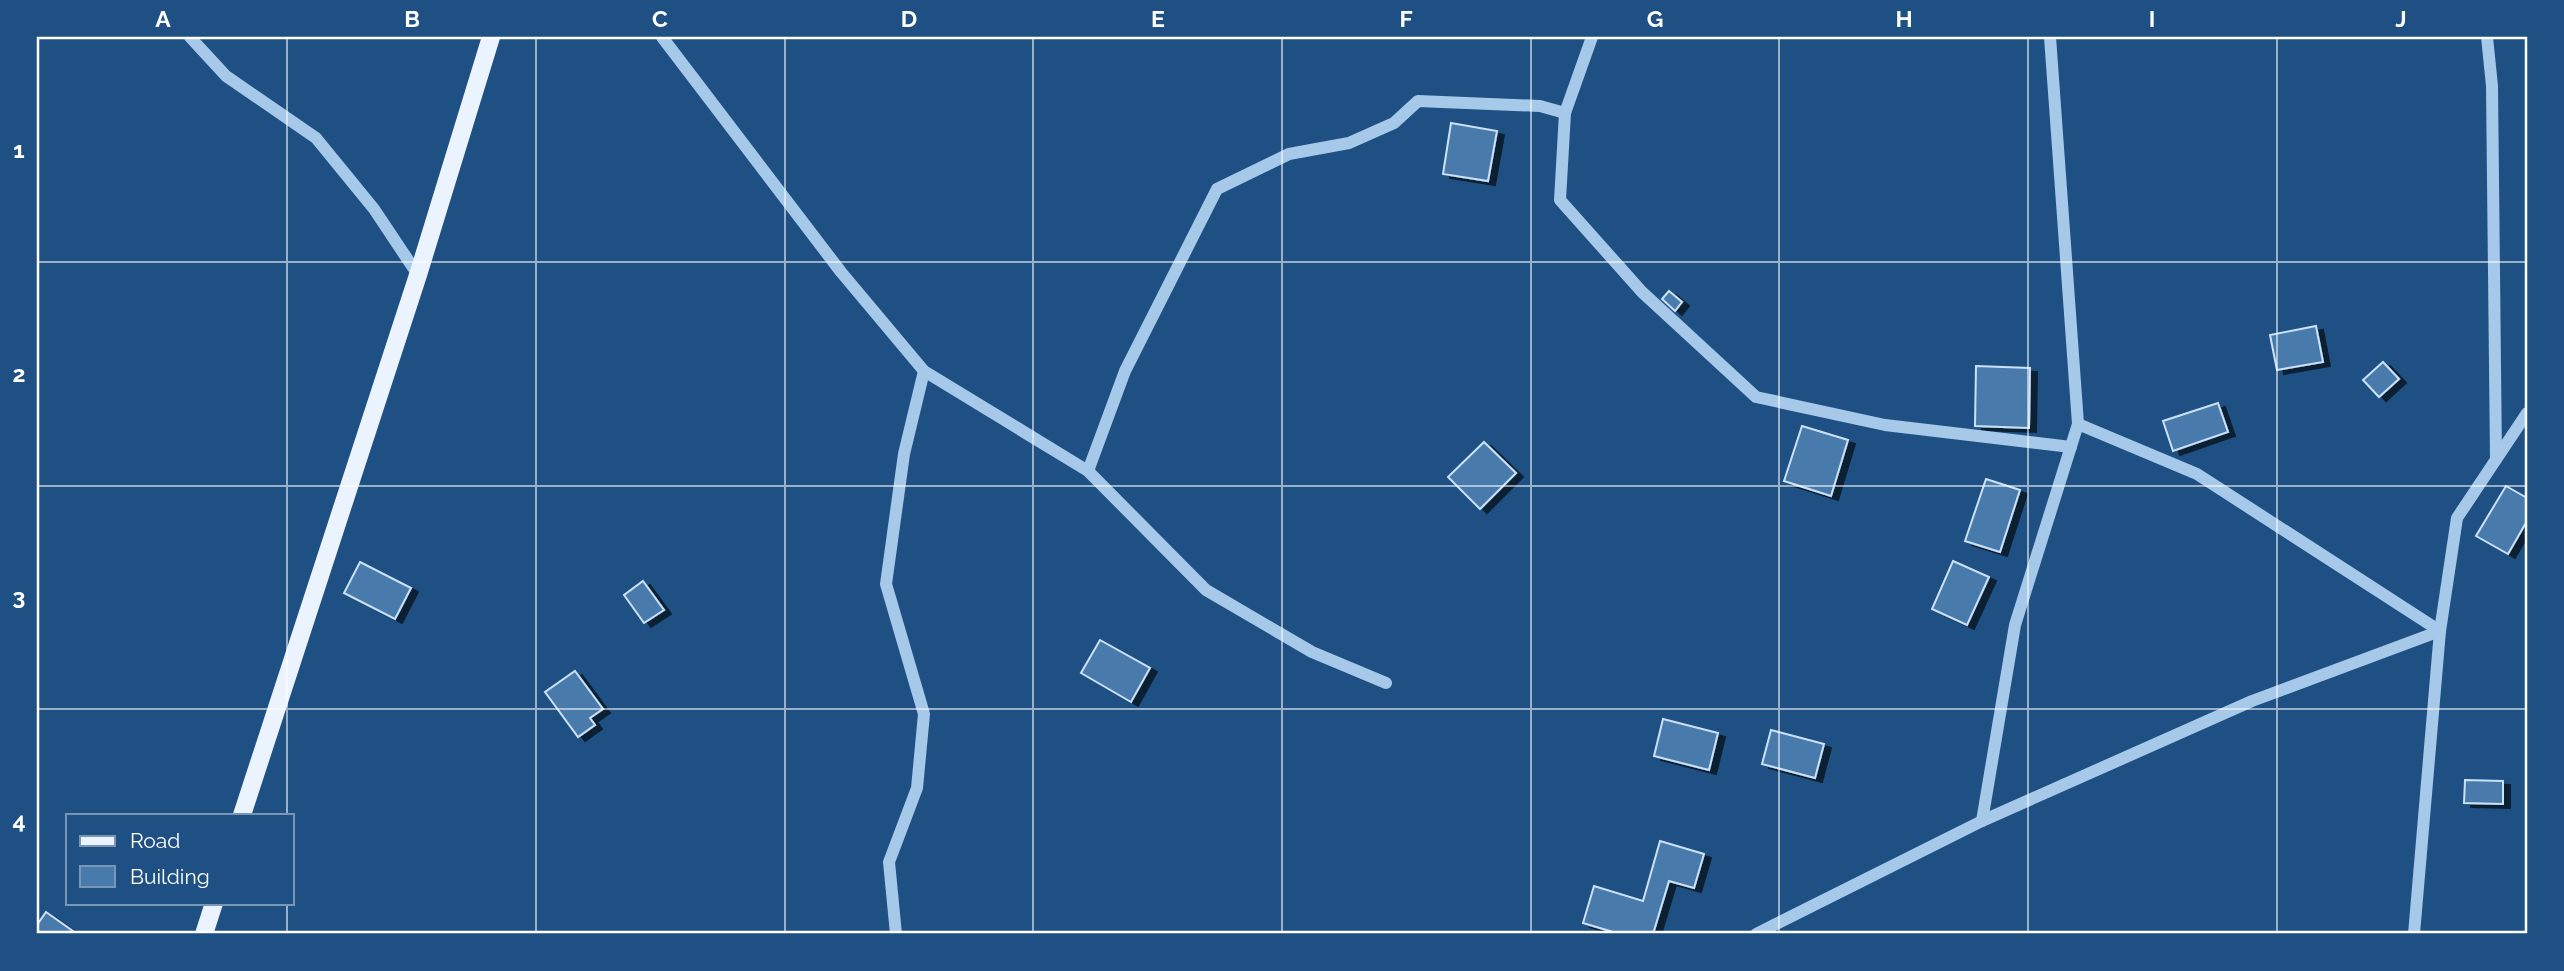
<svg xmlns="http://www.w3.org/2000/svg" width="2564" height="971" viewBox="0 0 2564 971" font-family="Raleway,sans-serif">
<style>
.building{fill:#487aac;stroke:#cbe1f7;stroke-width:2;filter:url(#shadow)}
.lines{fill:none;stroke-linecap:round;stroke-linejoin:round}
.minor{stroke:#a6c8e9;stroke-width:12}
.major{stroke:#eaf3fe;stroke-width:18}
.grid{fill:none;stroke:#fff;stroke-width:2;stroke-opacity:0.55}
.neatline{fill:none;stroke:#fff;stroke-width:2.5}
.grid-label{font-size:23px;text-anchor:middle;font-weight:bold;fill:#fff}
</style>
<defs>
<filter id="shadow"><feDropShadow dx="7" dy="4" stdDeviation="0" flood-color="#0009"/></filter>
</defs>
<rect width="100%" height="100%" fill="#1f5083"/>
<!-- building -->
<g class="building">
<polygon points="1451,123 1497,131 1488,181 1443,174"/>
<polygon points="1669,291 1682,302 1675,311 1662,299"/>
<polygon points="2316,326 2323,362 2277,370 2270,335"/>
<polygon points="2383,362 2399,379 2379,397 2363,380"/>
<polygon points="1976,366 2030,368 2029,428 1975,426"/>
<polygon points="2218,403 2228,432 2173,451 2163,421"/>
<polygon points="1802,426 1848,440 1831,496 1784,481"/>
<polygon points="1484,442 1516,473 1480,509 1448,477"/>
<polygon points="1986,479 2020,490 2000,552 1965,541"/>
<polygon points="2506,486 2527,498 2527,521 2508,554 2476,536"/>
<polygon points="1953,561 1989,577 1967,625 1932,609"/>
<polygon points="360,562 411,588 395,619 344,593"/>
<polygon points="643,581 664,610 644,623 624,595"/>
<polygon points="1100,640 1150,668 1131,702 1081,673"/>
<polygon points="575,671 603,709 590,718 595,725 578,737 545,692"/>
<polygon points="1663,719 1718,733 1709,770 1654,756"/>
<polygon points="1771,730 1824,744 1815,778 1762,764"/>
<polygon points="2465,780 2503,781 2503,804 2464,803"/>
<polygon points="1660,841 1704,854 1694,888 1669,881 1653,934 1620,934 1583,923 1594,886 1643,901"/>
<polygon points="46,912 77,934 37,934 37,925"/>
</g>
<g class="lines">
<!-- minor -->
<g class="minor">
<polyline points="190,37 226,76 316,138 374,209 418,275"/>
<polyline points="662,37 841,272 924,371 1088,471 1125,371 1217,189 1289,154 1349,143 1394,123 1418,101 1540,106 1565,113"/>
<polyline points="1592,37 1565,113 1560,200 1642,292 1756,397 1885,425 2071,447"/>
<polyline points="2487,37 2492,86 2496,459"/>
<polyline points="2078,424 2197,474 2440,631"/>
<polyline points="1088,471 1206,590 1312,652 1386,683"/>
<polyline points="1982,821 2015,625 2078,424 2050,37"/>
<polyline points="896,934 889,862 917,788 924,714 886,584 904,454 924,371"/>
<polyline points="1756,934 1982,821 2252,701 2440,631"/>
<polyline points="2414,934 2440,631 2457,518 2527,413"/>
</g>
<!-- major -->
<g class="major">
<polyline points="242,815 418,275 491,37"/>
<polyline points="204,934 214,903"/>
</g>
</g>
<!-- grid -->
<path class="grid" d="M287 37V815M536 37V934M785 37V934M1033 37V934M1282 37V934M1531 37V934M1779 37V934M2028 37V934M2277 37V934M37 262H2527M37 486H2527M37 709H2527M287 903V934"/>
<!-- border -->
<rect width="2564" height="971" fill="none" stroke="#1f5083" stroke-width="77"/>
<!-- legend -->
<rect x="66" y="814" width="228" height="91" fill="#1f5083" stroke="#7996b5" stroke-width="2"/>
<rect x="80" y="836" width="35" height="10" fill="#eaf3fe" stroke="#7996b5" stroke-width="2"/>
<text x="130" y="848" font-size="21" fill="#ffffff">Road</text>
<rect x="80" y="866" width="35" height="21" fill="#487aac" stroke="#7996b5" stroke-width="2"/>
<text x="130" y="884" font-size="21" fill="#ffffff">Building</text>
<rect x="38" y="38" width="2488" height="894" class="neatline"/>
<g class="grid-label">
<text x="163" y="27">A</text>
<text x="412" y="27">B</text>
<text x="660" y="27">C</text>
<text x="909" y="27">D</text>
<text x="1158" y="27">E</text>
<text x="1406" y="27">F</text>
<text x="1655" y="27">G</text>
<text x="1904" y="27">H</text>
<text x="2152" y="27">I</text>
<text x="2401" y="27">J</text>
<text x="19" y="158">1</text>
<text x="19" y="382">2</text>
<text x="19" y="605">3</text>
<text x="19" y="829">4</text>
</g>
</svg>
